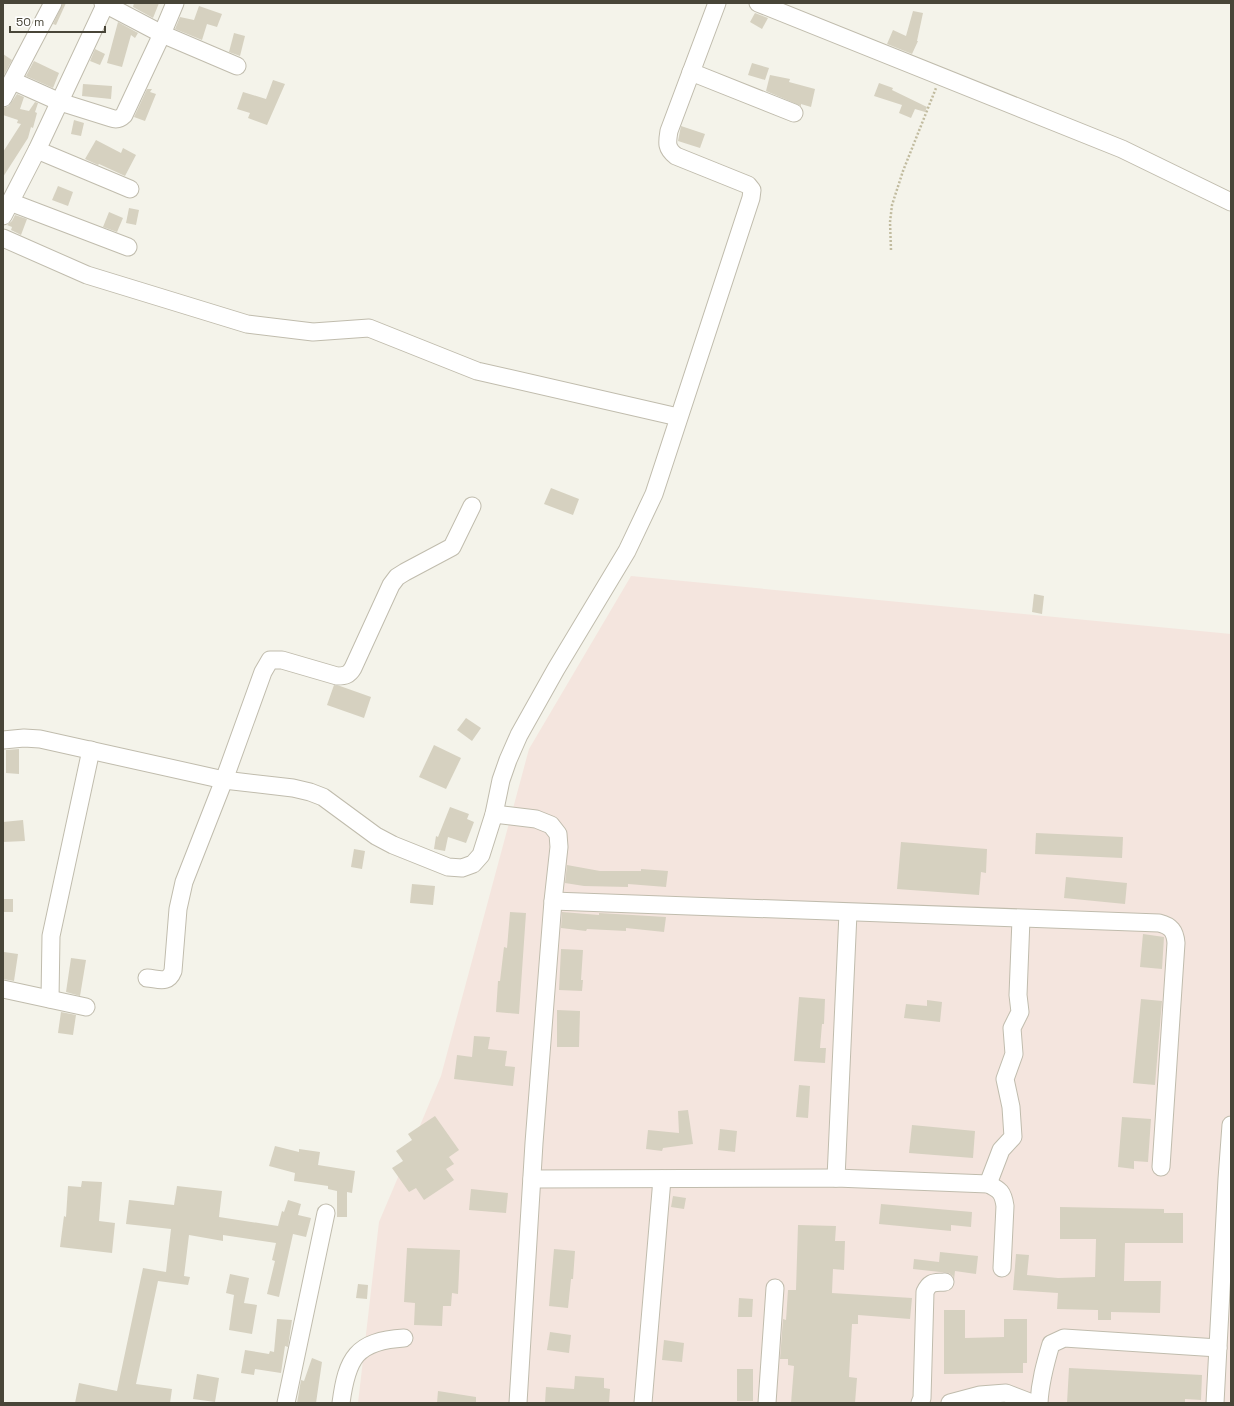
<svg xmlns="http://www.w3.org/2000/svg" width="1234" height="1406" viewBox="0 0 1234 1406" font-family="'Space Grotesk',sans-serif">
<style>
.medical{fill:#f4e5de}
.building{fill:#d6d1c0}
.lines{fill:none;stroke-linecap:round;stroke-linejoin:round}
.minor-casing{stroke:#c0bcad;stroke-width:19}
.path{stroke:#c1bb9f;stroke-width:2.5;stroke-dasharray:2 2;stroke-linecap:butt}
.minor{stroke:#fff;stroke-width:17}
</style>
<rect width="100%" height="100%" fill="#f4f3ea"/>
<!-- medical -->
<polygon class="medical" points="631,576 1231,634 1231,1403 358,1403 379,1222 441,1076 529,749"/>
<!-- building -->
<g class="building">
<polygon points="63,3 66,3 56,25 53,24"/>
<polygon points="134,3 159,3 153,18 133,7"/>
<polygon points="199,6 222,14 217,27 207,24 202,40 175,29 180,17 194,20"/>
<polygon points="913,11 923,13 917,41 918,41 912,54 887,44 893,30 906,36"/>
<polygon points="755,13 768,18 762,29 750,22"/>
<polygon points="118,22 138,33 135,38 131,35 122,67 107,63"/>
<polygon points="234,33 245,36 240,56 229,52"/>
<polygon points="95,49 105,54 100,65 90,61"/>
<polygon points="3,54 12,60 3,77"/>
<polygon points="34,61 59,73 53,88 26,76"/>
<polygon points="752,63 769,68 765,80 748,75"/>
<polygon points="770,75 790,79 789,82 815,89 811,107 801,104 801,106 766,91"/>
<polygon points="273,80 285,84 267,125 248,118 250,113 237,109 243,92 266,99"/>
<polygon points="879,83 893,88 892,90 927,107 925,112 915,109 911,118 899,113 902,105 874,96"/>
<polygon points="83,84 112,86 111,99 82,96"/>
<polygon points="147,89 152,89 150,92 156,94 145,121 134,117"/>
<polygon points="17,94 24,97 20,109 29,111 35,102 38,103 35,112 37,113 33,128 31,127 28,138 3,177 3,152 21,124 17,123 18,120 3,115 3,108 9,106"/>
<polygon points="74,120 84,123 81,136 71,134"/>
<polygon points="681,126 705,134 700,148 678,141"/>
<polygon points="96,140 121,153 123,148 136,155 125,176 99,164 98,165 85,159"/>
<polygon points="58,186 73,192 68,206 52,200"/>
<polygon points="129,208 139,210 136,225 126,223"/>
<polygon points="109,212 123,218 117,232 103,227"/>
<polygon points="15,215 27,219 21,235 11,230 12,227 7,225 12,221"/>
<polygon points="551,488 579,499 573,515 544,504"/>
<polygon points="1034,594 1044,596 1042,614 1032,612"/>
<polygon points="334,685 340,686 371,697 364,718 327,705"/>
<polygon points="466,718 481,728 472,741 457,730"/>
<polygon points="434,745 461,758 446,789 419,777"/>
<polygon points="19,749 19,774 6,773 6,750"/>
<polygon points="450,807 469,814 467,819 474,822 466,843 448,837 445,851 434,849 436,836 438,837"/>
<polygon points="23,820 25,841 3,842 3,822"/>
<polygon points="1036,833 1123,837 1122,858 1035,854"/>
<polygon points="901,842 987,849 986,873 981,872 979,895 897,889"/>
<polygon points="354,849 365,851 362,869 351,867"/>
<polygon points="567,865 600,871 641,871 641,869 668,871 666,887 628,884 628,887 584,886 565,883"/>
<polygon points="1066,877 1127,883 1125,904 1064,898"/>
<polygon points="412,884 435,886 433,905 410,903"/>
<rect x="3" y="899" width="10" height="13"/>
<polygon points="510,912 526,913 519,1014 496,1012 498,981 500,981 504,947 507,948"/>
<polygon points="562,912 599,915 599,913 666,917 664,932 626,928 626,931 587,929 586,931 561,928"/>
<polygon points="1143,934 1164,937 1162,969 1140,967"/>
<polygon points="561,949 583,950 581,980 583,980 582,991 559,990"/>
<polygon points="4,952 18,954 14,981 3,979 3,961"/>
<polygon points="71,958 86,960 80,996 66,992"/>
<polygon points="799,997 825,999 824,1024 822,1024 820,1048 826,1048 825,1063 794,1061"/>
<polygon points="1141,999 1162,1001 1155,1085 1133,1083"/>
<polygon points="927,1000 942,1002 940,1022 904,1018 906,1004 927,1006"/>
<polygon points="557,1010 580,1011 579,1047 557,1047"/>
<polygon points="61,1012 76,1015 73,1035 58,1033"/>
<polygon points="474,1036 490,1037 488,1049 507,1051 505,1066 515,1067 513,1086 454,1079 457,1055 472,1057"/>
<polygon points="799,1085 810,1086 808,1118 796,1117"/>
<polygon points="688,1110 693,1144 663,1148 662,1151 646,1149 648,1130 679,1133 678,1111"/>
<polygon points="435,1116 459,1150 449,1157 454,1164 446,1169 454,1180 424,1200 416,1188 409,1192 392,1168 403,1161 396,1151 412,1140 408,1134"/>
<polygon points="1122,1117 1151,1119 1148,1162 1134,1161 1134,1169 1118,1167"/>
<polygon points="912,1125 975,1131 973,1158 909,1153"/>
<polygon points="720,1129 737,1131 735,1152 718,1150"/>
<polygon points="275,1146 299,1152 299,1149 320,1152 318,1165 355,1171 352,1193 347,1192 347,1217 337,1217 337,1191 328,1189 328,1186 294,1181 295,1173 269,1166"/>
<polygon points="82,1181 102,1182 99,1221 115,1223 112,1253 60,1247 64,1216 66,1217 68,1186 81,1187"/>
<polygon points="177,1186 222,1191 219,1217 278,1226 282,1211 284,1212 288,1200 301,1204 298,1215 311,1218 306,1237 293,1234 279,1297 267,1294 275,1261 272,1260 276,1243 223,1235 223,1241 189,1235 184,1276 190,1277 188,1285 158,1281 136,1384 172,1389 170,1403 75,1403 79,1383 117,1391 143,1268 166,1272 171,1229 126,1224 129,1200 174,1205"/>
<polygon points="471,1189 508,1193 506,1213 469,1210"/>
<polygon points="673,1196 686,1198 684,1209 671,1207"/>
<polygon points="881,1204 972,1212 971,1227 951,1225 951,1231 879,1224"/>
<polygon points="1060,1207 1164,1209 1164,1213 1183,1213 1183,1243 1125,1243 1124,1281 1161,1281 1160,1313 1111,1312 1111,1320 1098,1320 1098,1310 1057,1309 1058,1293 1013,1290 1016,1254 1029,1255 1027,1275 1058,1278 1095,1277 1096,1239 1060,1239"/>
<polygon points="798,1225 836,1226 835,1241 845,1241 844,1270 833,1269 832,1293 912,1298 910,1319 858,1315 858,1324 852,1324 849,1377 857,1378 855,1403 791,1403 794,1366 788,1365 788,1359 780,1359 783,1319 786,1320 788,1290 796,1290"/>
<polygon points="407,1248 460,1250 458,1294 452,1293 451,1306 443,1306 442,1326 414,1325 415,1303 404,1302"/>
<polygon points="554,1249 575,1251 573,1279 571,1279 568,1308 549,1306"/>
<polygon points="940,1252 978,1256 976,1274 955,1271 954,1280 953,1276 949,1273 913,1269 914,1259 939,1262"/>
<polygon points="230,1274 249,1278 244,1303 257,1305 252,1334 229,1330 234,1295 226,1293"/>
<polygon points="358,1284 368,1285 367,1299 356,1298"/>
<polygon points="739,1298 753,1299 752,1317 738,1317"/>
<polygon points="944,1310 965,1310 965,1338 1004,1337 1004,1319 1027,1319 1027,1363 1023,1363 1023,1373 944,1374"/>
<polygon points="277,1319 292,1320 288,1347 285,1346 281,1373 255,1369 254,1375 241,1373 245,1350 269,1354 270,1351 274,1352"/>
<polygon points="550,1332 571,1335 569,1353 547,1350"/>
<polygon points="664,1340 684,1343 682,1362 662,1360"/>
<polygon points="312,1358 322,1362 316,1403 297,1403 301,1380 304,1381"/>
<polygon points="1069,1368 1202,1375 1201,1400 1185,1399 1185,1403 1067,1403"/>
<rect x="737" y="1369" width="16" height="32"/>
<polygon points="197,1374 219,1378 215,1402 193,1399"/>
<polygon points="575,1376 604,1378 604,1388 610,1389 609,1403 545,1403 546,1387 574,1389"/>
<polygon points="438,1391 476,1397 476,1403 437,1403"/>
</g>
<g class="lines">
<defs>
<g id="minor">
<polyline points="103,3 162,34 237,66"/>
<polyline points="758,3 1122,149 1231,202"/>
<polyline points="691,72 794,113"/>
<path d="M13 81 60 102 111 118C117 120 120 119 124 115L162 34 175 3"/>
<polyline points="3,98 53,3"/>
<polyline points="37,150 130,189"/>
<polyline points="10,202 128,247"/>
<polyline points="3,216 37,150 106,3"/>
<polyline points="3,238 87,275 247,324 313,332 369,328 477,371 678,417"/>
<path d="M3 740 24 738 40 739 224 780 293 788 310 792 323 797 376 836 393 845 448 867 462 868 473 864 481 855 494 814 501 780 508 760 519 735 556 669 627 551 654 494 751 198 752 190 748 185 676 156C666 148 667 143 669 131L717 3"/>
<polyline points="494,814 536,819 551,825 558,834 559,847 553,901 534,1143 518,1403"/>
<path d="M553 901 1159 923C1171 926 1175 931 1176 943L1161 1167"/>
<path d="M147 978C159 979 168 984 173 971L178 909 184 882 224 780 263 672 270 660H282L337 676C345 676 349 675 353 668L391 585 397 577 405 572 452 547 472 506"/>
<polyline points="3,989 86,1007"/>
<polyline points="50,999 51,936 91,750"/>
<polyline points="836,1178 848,913"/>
<path d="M532 1179 836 1178 988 1184C1000 1190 1003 1192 1005 1206L1002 1268"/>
<polyline points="988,1184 1001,1150 1013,1137 1011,1107 1005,1079 1014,1054 1012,1028 1020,1012 1018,995 1021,919"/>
<polyline points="286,1403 326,1213"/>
<path d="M341 1403C347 1358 356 1341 404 1338"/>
<polyline points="643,1403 662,1179"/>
<polyline points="767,1403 775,1288"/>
<path d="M920 1403 922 1398 925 1292C930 1281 934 1283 945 1282"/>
<polyline points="950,1403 980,1395 1006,1393 1032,1403"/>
<path d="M1039 1403C1040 1382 1045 1364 1051 1344L1064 1338 1218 1348"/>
<polyline points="1215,1403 1227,1179 1231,1125"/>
</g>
</defs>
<!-- minor casing -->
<use href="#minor" class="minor-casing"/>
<!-- path -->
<polyline class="path" points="891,250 890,222 892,205 903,171 936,88"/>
<!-- minor -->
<use href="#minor" class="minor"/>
</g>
<!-- border -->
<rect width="1234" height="1406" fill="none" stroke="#484538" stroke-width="8"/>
<!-- scale -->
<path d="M10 26v6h95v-6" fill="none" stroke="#484538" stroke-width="2"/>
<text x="16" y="26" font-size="12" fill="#484538" stroke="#ffffff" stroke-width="3" paint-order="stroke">50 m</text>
</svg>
